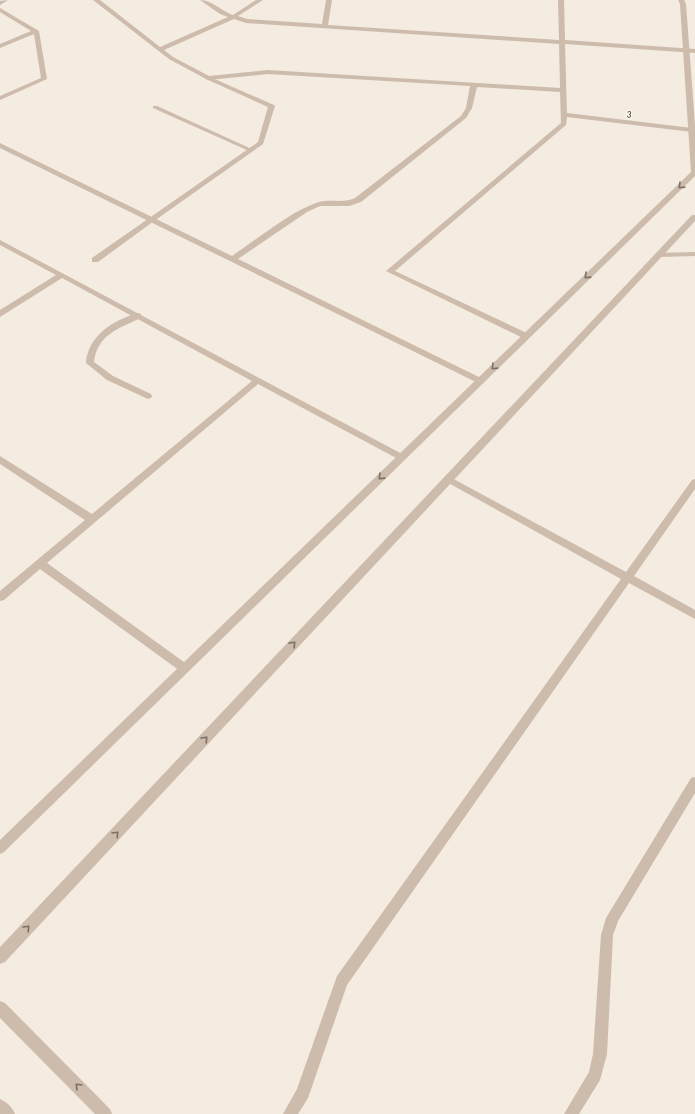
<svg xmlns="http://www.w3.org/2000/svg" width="695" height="1114" viewBox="0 0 695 1114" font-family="Jost,sans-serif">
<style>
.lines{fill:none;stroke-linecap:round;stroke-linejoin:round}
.service{fill:#cdbbac;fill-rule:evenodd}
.minor{fill:#cdbbac;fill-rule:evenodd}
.tertiary{fill:#cdbbac;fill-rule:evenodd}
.oneway{stroke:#7d6f65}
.labels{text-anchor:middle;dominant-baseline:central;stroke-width:3;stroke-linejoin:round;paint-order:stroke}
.far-street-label{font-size:9px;fill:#3b302b;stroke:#fbf5ee}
</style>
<rect width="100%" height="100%" fill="#f4ebe1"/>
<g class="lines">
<!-- service -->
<g class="service">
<polygon points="206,77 210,77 274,105 275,106 263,144 154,221 98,262 92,262 92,258 258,142 268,107 206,79"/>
<polygon points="695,252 695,256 659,257 655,255 659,253"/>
<path d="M138 313 141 314V318C119 328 97 335 94 362L113 376 151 394 152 396 151 398 148 399 107 380 86 363C88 336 113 320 138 313Z"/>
</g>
<!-- minor -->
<g class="minor">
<polygon points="8,0 0,5 0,1"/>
<path d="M93 0H100L160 47 228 17 220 14 200 0C212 0 221 11 233 15L256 0H263L238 16 247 19 322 24 326 0H332L328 25 559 40 558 0H564L565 40 695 49V53L565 44 567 113 692 128 695 131 692 132 567 117 566 125 395 271 529 334V338H523L386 271 561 123 560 92 477 87 472 108 466 118 361 202 349 206H320L307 212 238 259 483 379 484 381 483 383 480 384 0 148V143L2 144 232 256C256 240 290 212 316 203 329 198 342 204 355 198L461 116 466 108 470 86 268 74 208 80 169 59ZM234 19 246 23 559 44 560 88 268 70 209 76 173 57 164 50Z"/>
<polygon points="0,8 39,31 47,79 0,100 0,96 41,78 34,34 0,48 0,44 31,31 0,12"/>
<polygon points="153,106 157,106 254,150 249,151 153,108"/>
<polygon points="0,240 404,455 406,457 404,459 398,459 258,384 47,563 188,665 189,668 188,671 184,673 180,671 40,569 4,600 0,601 0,591 85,520 0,464 0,456 92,514 252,381 62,278 0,317 0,310 56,275 0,245"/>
<polygon points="448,476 626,572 692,480 695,479 695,489 634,576 695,610 695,619 629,583 347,985 308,1098 298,1114 283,1114 297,1089 337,976 621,579 445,481 443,479 445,477"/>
<polygon points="695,777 695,793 618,921 613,935 607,1054 600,1080 579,1114 564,1114 589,1072 593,1054 601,935 606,918 691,778"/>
</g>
<!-- tertiary -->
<g class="tertiary">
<polygon points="678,0 684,0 686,4 695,125 695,176 4,852 0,854 0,840 691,172 680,4"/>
<polygon points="692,215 695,215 695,221 5,962 0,964 0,947"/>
<polygon points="0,1001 5,1003 110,1109 112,1114 95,1114 0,1018"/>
<path d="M0 1099C7 1102 12 1107 15 1114H0Z"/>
</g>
</g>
<!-- one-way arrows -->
<defs><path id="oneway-chevron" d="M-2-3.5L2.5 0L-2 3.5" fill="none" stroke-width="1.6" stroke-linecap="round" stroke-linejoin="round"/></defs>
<g class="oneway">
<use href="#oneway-chevron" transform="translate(681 186) rotate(136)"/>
<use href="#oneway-chevron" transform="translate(587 276) rotate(136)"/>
<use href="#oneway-chevron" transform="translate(494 367) rotate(136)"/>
<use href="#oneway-chevron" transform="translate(381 477) rotate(136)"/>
<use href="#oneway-chevron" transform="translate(293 644) rotate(-47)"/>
<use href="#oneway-chevron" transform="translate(205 739) rotate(-47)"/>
<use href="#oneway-chevron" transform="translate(116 834) rotate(-47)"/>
<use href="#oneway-chevron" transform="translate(27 928) rotate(-47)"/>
<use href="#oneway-chevron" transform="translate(78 1086) rotate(-135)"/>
</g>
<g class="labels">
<!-- far-street labels -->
<g class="far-street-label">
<text transform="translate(629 114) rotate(7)">3</text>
</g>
</g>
</svg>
